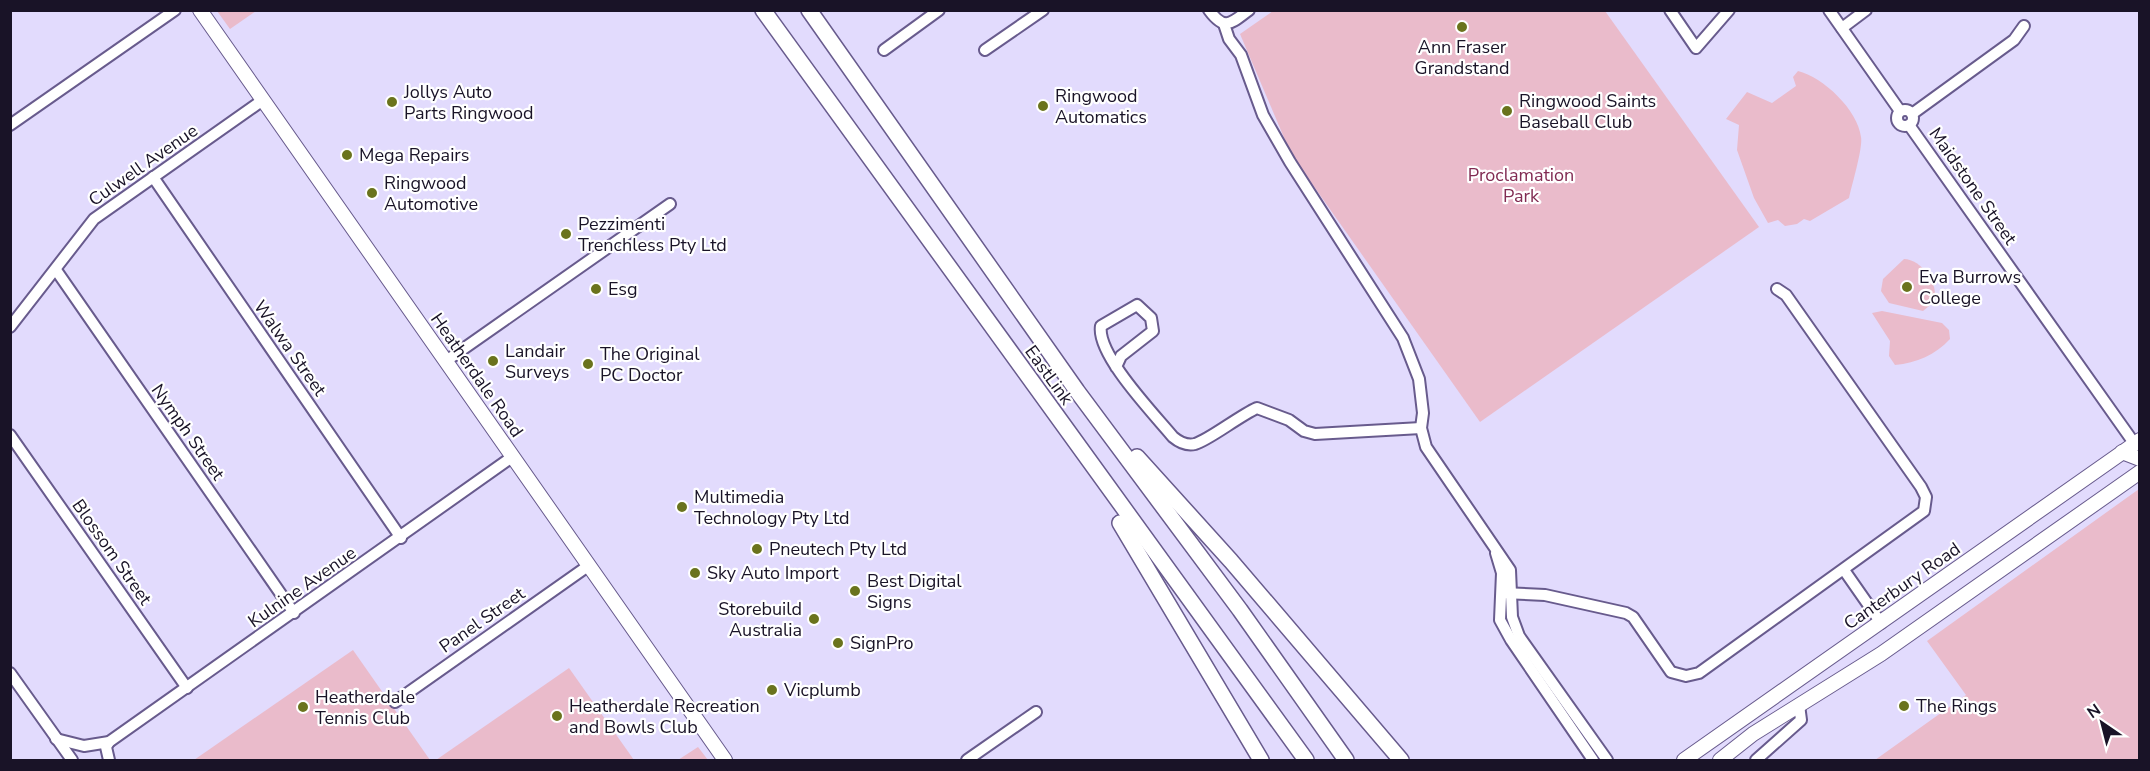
<svg xmlns="http://www.w3.org/2000/svg" width="2150" height="771" viewBox="0 0 2150 771" font-family="'Nunito Sans',sans-serif">
<style>
.green{fill:#eabbcb}
.lines{fill:none;stroke-linecap:round;stroke-linejoin:round}
.minor-casing{stroke:#685b8d;stroke-width:14}
.major-casing{stroke:#685b8d;stroke-width:16}
.highway-casing{stroke:#685b8d;stroke-width:18}
.minor{stroke:#fff;stroke-width:10}
.major{stroke:#fff;stroke-width:14}
.highway{stroke:#fff;stroke-width:15}
.poi-dot{fill:#6a731d;stroke:#fff;stroke-width:2}
.labels{text-anchor:middle;dominant-baseline:central;stroke-width:4.5;stroke-linejoin:round;paint-order:stroke}
.poi-label{font-size:18px;fill:#191327;stroke:#fff;text-anchor:start}
.street-label{font-size:18px;fill:#191327;stroke:#fff}
.park-label{font-size:18px;fill:#812b52;stroke:#fff}
</style>
<rect width="100%" height="100%" fill="#e2dbfd"/>
<!-- green -->
<g class="green">
<polygon points="217,11 256,11 230,29"/>
<polygon points="1273,11 1605,11 1759,227 1480,422 1291,154 1240,34"/>
<path d="M1798 71C1823 77 1858 110 1861 137 1863 148 1852 184 1849 198L1810 221 1804 219 1797 224 1785 226 1778 220 1768 223 1754 198 1737 150 1739 125 1726 119 1747 92 1772 103 1796 86 1793 77Z"/>
<path d="M1904 259C1921 259 1940 285 1934 302L1923 311 1889 303 1881 291 1883 279Z"/>
<path d="M1882 311 1942 323 1949 330 1950 339C1935 355 1917 363 1895 365L1889 356 1890 341 1872 313Z"/>
<polygon points="2139,489 2139,760 1875,760 1966,695 1927,641"/>
<polygon points="353,650 430,760 194,760"/>
<polygon points="569,668 634,760 436,760"/>
<polygon points="698,747 708,760 678,760"/>
</g>
<g class="lines">
<defs>
<g id="minor">
<path d="M1209 10C1225 32 1231 23 1249 10"/>
<polyline points="1670,10 1696,48 1729,10"/>
<polyline points="1829,10 1900,111"/>
<polyline points="1224,24 1229,39 1241,55 1263,115 1290,162 1403,338 1419,379 1423,413 1421,428 1426,447 1510,570 1512,617 1519,636 1607,760"/>
<polyline points="1842,28 1866,10"/>
<polyline points="884,50 939,10"/>
<polyline points="985,50 1043,10"/>
<circle cx="1905" cy="118" r="8"/>
<polyline points="1912,114 2014,40 2024,26"/>
<polyline points="10,125 175,10"/>
<polyline points="1909,125 2134,443"/>
<polyline points="153,177 401,538"/>
<polyline points="56,270 294,613"/>
<polyline points="10,327 94,219 263,100"/>
<polyline points="446,361 670,204"/>
<path d="M1116 367 1121 356 1153 331 1151 318 1137 305 1101 326C1096 354 1154 414 1173 437 1179 442 1186 446 1195 444 1209 440 1239 416 1257 408L1289 420 1304 431 1315 434 1421 428"/>
<polyline points="10,435 187,688"/>
<polyline points="1496,553 1502,573 1500,620 1511,640 1593,760"/>
<polyline points="1844,570 1881,623"/>
<polyline points="1502,593 1545,595 1626,613 1633,617 1671,672 1686,676 1699,673 1924,511 1926,497 1921,487 1786,295 1777,289"/>
<polyline points="10,673 72,760"/>
<polyline points="395,702 588,566"/>
<polyline points="56,739 84,746 109,742 512,457"/>
<polyline points="109,760 106,747 109,742"/>
<polyline points="967,760 1036,712"/>
<polyline points="1756,760 1801,720 1799,705"/>
</g>
<g id="major">
<polyline points="200,10 725,760"/>
<polyline points="2122,452 2140,459"/>
<polyline points="1684,760 2140,440"/>
<polyline points="1720,760 1753,734 1881,654 2140,472"/>
</g>
<g id="highway">
<polyline points="763,10 1306,760"/>
<polyline points="809,10 1077,391 1240,610 1346,760"/>
<polyline points="1137,457 1231,561 1401,760"/>
<polyline points="1120,523 1261,760"/>
</g>
</defs>
<!-- minor casing -->
<use href="#minor" class="minor-casing"/>
<!-- major casing -->
<use href="#major" class="major-casing"/>
<!-- highway casing -->
<use href="#highway" class="highway-casing"/>
<!-- minor -->
<use href="#minor" class="minor"/>
<!-- major -->
<use href="#major" class="major"/>
<!-- highway -->
<use href="#highway" class="highway"/>
</g>
<!-- markers -->
<g class="poi-dot">
<circle cx="1462" cy="27" r="6"/>
<circle cx="392" cy="102" r="6"/>
<circle cx="1043" cy="106" r="6"/>
<circle cx="1507" cy="111" r="6"/>
<circle cx="347" cy="155" r="6"/>
<circle cx="372" cy="193" r="6"/>
<circle cx="566" cy="234" r="6"/>
<circle cx="1907" cy="287" r="6"/>
<circle cx="596" cy="289" r="6"/>
<circle cx="493" cy="361" r="6"/>
<circle cx="588" cy="364" r="6"/>
<circle cx="682" cy="507" r="6"/>
<circle cx="757" cy="549" r="6"/>
<circle cx="695" cy="573" r="6"/>
<circle cx="855" cy="591" r="6"/>
<circle cx="814" cy="619" r="6"/>
<circle cx="838" cy="643" r="6"/>
<circle cx="772" cy="690" r="6"/>
<circle cx="1904" cy="706" r="6"/>
<circle cx="303" cy="707" r="6"/>
<circle cx="557" cy="716" r="6"/>
</g>
<g class="labels">
<!-- poi labels -->
<g class="poi-label">
<text x="1462" y="47" text-anchor="middle">Ann Fraser<tspan x="1462" dy="21">Grandstand</tspan></text>
<text x="404" y="92">Jollys Auto<tspan x="404" dy="21">Parts Ringwood</tspan></text>
<text x="1055" y="96">Ringwood<tspan x="1055" dy="21">Automatics</tspan></text>
<text x="1519" y="101">Ringwood Saints<tspan x="1519" dy="21">Baseball Club</tspan></text>
<text x="359" y="155">Mega Repairs</text>
<text x="384" y="183">Ringwood<tspan x="384" dy="21">Automotive</tspan></text>
<text x="578" y="224">Pezzimenti<tspan x="578" dy="21">Trenchless Pty Ltd</tspan></text>
<text x="1919" y="277">Eva Burrows<tspan x="1919" dy="21">College</tspan></text>
<text x="608" y="289">Esg</text>
<text x="505" y="351">Landair<tspan x="505" dy="21">Surveys</tspan></text>
<text x="600" y="354">The Original<tspan x="600" dy="21">PC Doctor</tspan></text>
<text x="694" y="497">Multimedia<tspan x="694" dy="21">Technology Pty Ltd</tspan></text>
<text x="769" y="549">Pneutech Pty Ltd</text>
<text x="707" y="573">Sky Auto Import</text>
<text x="867" y="581">Best Digital<tspan x="867" dy="21">Signs</tspan></text>
<text x="802" y="609" text-anchor="end">Storebuild<tspan x="802" dy="21">Australia</tspan></text>
<text x="850" y="643">SignPro</text>
<text x="784" y="690">Vicplumb</text>
<text x="315" y="697">Heatherdale<tspan x="315" dy="21">Tennis Club</tspan></text>
<text x="569" y="706">Heatherdale Recreation<tspan x="569" dy="21">and Bowls Club</tspan></text>
<text x="1916" y="706">The Rings</text>
</g>
<!-- street labels -->
<g class="street-label">
<text transform="translate(143 165) rotate(-35)">Culwell Avenue</text>
<text transform="translate(1973 186) rotate(55)">Maidstone Street</text>
<text transform="translate(290 348) rotate(55)">Walwa Street</text>
<text transform="translate(477 375) rotate(55)">Heatherdale Road</text>
<text transform="translate(1049 375) rotate(54)">EastLink</text>
<text transform="translate(188 432) rotate(55)">Nymph Street</text>
<text transform="translate(112 552) rotate(55)">Blossom Street</text>
<text transform="translate(1902 586) rotate(-35)">Canterbury Road</text>
<text transform="translate(302 587) rotate(-35)">Kulnine Avenue</text>
<text transform="translate(482 620) rotate(-35)">Panel Street</text>
</g>
<!-- park labels -->
<g class="park-label">
<text x="1521" y="175">Proclamation<tspan x="1521" dy="21">Park</tspan></text>
</g>
</g>
<!-- border -->
<rect width="2150" height="771" fill="none" stroke="#191327" stroke-width="24"/>
<!-- north arrow -->
<g transform="translate(2102 723) rotate(325)" stroke="#ffffff" stroke-width="4.5" paint-order="stroke">
<path d="M0-4.5L10 22L0 15L-10 22Z" fill="#191327"/>
<text y="-9" font-size="16" font-weight="bold" text-anchor="middle" fill="#191327">N</text>
</g>
</svg>
